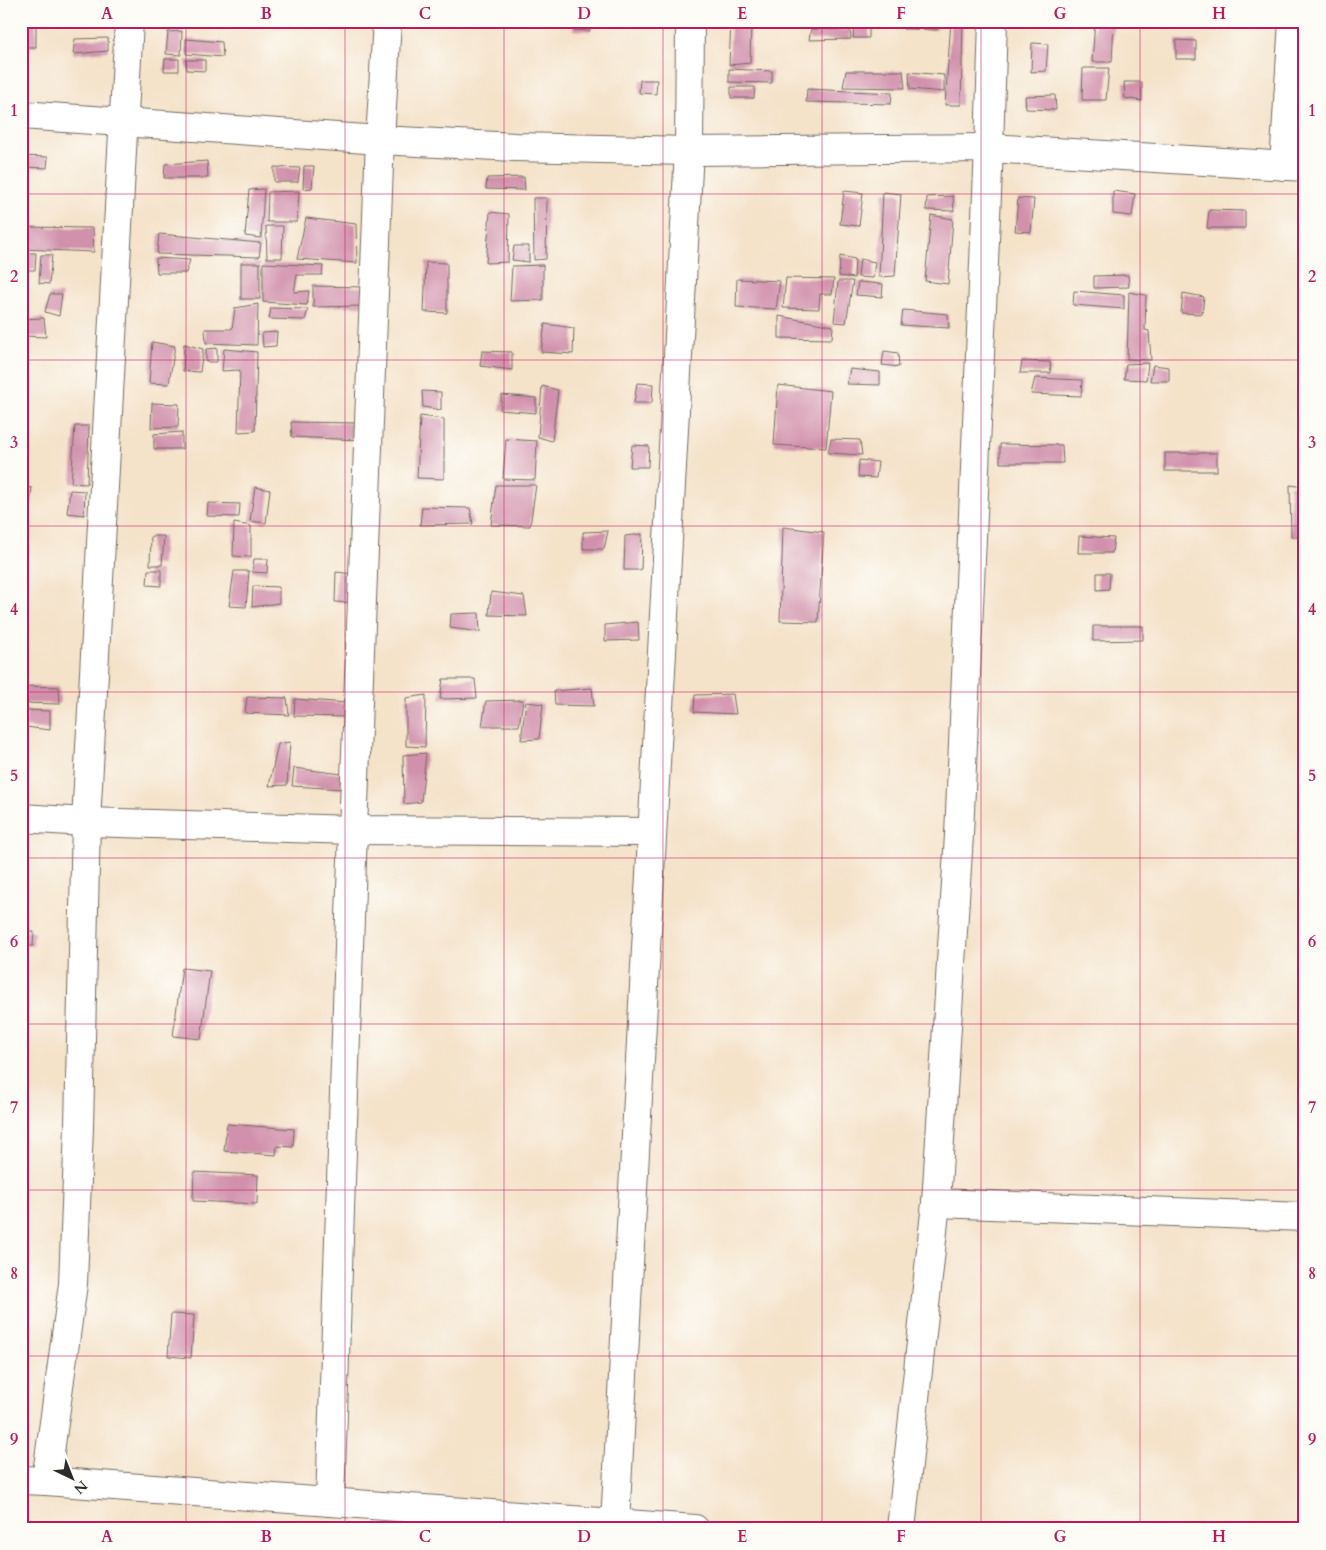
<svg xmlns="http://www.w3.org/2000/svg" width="1326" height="1550" viewBox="0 0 1326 1550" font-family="Cardo,serif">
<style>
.building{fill:#d191ac}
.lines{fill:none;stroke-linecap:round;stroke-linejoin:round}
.minor-casing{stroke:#716b62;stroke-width:30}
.minor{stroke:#fff;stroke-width:28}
.grid{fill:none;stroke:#c2185b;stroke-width:1;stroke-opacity:0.55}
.neatline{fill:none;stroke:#c2185b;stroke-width:2}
.grid-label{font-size:16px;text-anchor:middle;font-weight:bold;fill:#c2185b}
</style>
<rect width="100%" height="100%" fill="#fdfcf7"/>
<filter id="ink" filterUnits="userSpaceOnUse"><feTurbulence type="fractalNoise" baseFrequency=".02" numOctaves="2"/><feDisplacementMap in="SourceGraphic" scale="10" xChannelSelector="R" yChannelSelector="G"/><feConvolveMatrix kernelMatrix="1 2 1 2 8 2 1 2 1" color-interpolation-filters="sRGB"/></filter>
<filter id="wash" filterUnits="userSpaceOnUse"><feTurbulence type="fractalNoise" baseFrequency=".0096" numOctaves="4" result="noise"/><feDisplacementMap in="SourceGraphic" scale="20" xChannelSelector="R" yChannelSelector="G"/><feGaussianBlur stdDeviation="1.12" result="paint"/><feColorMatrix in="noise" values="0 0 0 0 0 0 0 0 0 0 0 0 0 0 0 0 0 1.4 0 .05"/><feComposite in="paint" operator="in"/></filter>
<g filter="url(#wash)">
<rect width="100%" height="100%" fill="#f4e2c9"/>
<g id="blocks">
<!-- building -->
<g class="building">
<rect x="21" y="21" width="15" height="26"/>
<polygon points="573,21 590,21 590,31 573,30"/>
<polygon points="731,21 751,21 750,63 729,65"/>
<polygon points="755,21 786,21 786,24 755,25"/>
<polygon points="791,21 850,21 850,23 791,25"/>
<polygon points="854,21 869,21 869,38 853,38"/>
<polygon points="873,21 890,21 889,28 873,27"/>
<polygon points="903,21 937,21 937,30 903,29"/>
<polygon points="951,21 963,21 961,105 945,105"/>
<polygon points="1095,21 1114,21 1112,62 1092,62"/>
<polygon points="811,29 850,30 851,39 809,40"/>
<polygon points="182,31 181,55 166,54 168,32"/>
<polygon points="108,38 108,51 73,54 75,39"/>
<polygon points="186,39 222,42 223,57 186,54"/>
<polygon points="1176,40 1196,41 1196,59 1176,59"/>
<polygon points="1032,43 1048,44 1046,71 1031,72"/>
<polygon points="165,59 179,59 179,71 164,71"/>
<polygon points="186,60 205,60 205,71 187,70"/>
<polygon points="1083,68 1109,68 1106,100 1082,100"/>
<polygon points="729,69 772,71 772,83 729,82"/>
<polygon points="846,71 903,71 905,88 843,87"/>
<polygon points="909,72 944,75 944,92 910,89"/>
<polygon points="640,80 657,80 656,94 639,93"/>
<polygon points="1124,82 1142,82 1142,101 1125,98"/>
<polygon points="731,87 755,87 754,98 731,98"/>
<polygon points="807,89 892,93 891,104 806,102"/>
<polygon points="1055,95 1056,110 1026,109 1025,96"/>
<polygon points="21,156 48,157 47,168 21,167"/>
<polygon points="207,161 208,178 164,178 165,164"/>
<polygon points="304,166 314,166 312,188 303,189"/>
<polygon points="274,167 300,168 298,182 274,182"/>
<polygon points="524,177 525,190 486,189 487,178"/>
<polygon points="264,189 261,238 245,236 249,190"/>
<polygon points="299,191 297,222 267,222 268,192"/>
<polygon points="844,191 863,193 859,226 840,224"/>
<polygon points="1113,191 1135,194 1132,216 1113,214"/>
<polygon points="883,192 901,194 895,276 879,277"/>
<polygon points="953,196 954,211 926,210 927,197"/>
<polygon points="533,198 547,198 546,259 534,260"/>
<polygon points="1018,198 1034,199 1031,232 1015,231"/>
<polygon points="1209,210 1245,211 1245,228 1207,228"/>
<polygon points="490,212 509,214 508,262 486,263"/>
<polygon points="931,215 953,219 948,284 925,281"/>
<polygon points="306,218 356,224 357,263 297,259"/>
<polygon points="266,226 283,226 282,258 267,258"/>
<polygon points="21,227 93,228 94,252 21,249"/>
<polygon points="159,234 261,243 259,257 157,254"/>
<polygon points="514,246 529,246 529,262 512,260"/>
<polygon points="28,253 36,253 35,270 27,270"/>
<polygon points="41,255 52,255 49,284 39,283"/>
<polygon points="840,256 855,259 854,278 839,276"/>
<polygon points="156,258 190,260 186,273 157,273"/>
<polygon points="860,259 875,262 873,278 858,277"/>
<polygon points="426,262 447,263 447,313 424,312"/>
<rect x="241" y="263" width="19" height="36"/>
<polygon points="263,263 323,266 322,275 297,275 294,292 309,291 307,305 263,302"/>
<polygon points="543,265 543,300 510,301 512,266"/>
<polygon points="1128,275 1129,287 1094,288 1094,276"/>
<polygon points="786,278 834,279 832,294 820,294 819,309 783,308"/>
<polygon points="737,279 780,281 776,309 736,307"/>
<polygon points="838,281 853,281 846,323 834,322"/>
<polygon points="858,282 883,284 882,297 856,295"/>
<polygon points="313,286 364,287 365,306 313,307"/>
<polygon points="1074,291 1124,295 1124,309 1073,305"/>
<polygon points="1129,292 1146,295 1145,330 1149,331 1151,360 1127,359"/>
<polygon points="1183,293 1204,297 1202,314 1181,313"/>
<polygon points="50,294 62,294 59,316 45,312"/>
<polygon points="258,304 257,345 206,343 205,329 232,329 235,308"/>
<polygon points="271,308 308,309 305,320 269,319"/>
<polygon points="903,310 948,314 949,328 901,325"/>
<polygon points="779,316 833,326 832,339 779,338"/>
<polygon points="44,318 46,337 21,336 21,319"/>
<polygon points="545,324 574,328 573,354 541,352"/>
<polygon points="277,332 276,346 263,347 262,333"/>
<polygon points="152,342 175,346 169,384 149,383"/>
<polygon points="184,344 203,349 200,372 183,371"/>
<polygon points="217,348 217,362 206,362 206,349"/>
<polygon points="224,349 257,352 255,431 238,432 240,370 222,371"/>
<polygon points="482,351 512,352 512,370 480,366"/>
<polygon points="884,351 898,353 899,367 882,365"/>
<polygon points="1022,361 1050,362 1051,373 1020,373"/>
<polygon points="1148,363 1146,380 1124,379 1126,364"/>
<polygon points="1153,365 1169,367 1169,381 1150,381"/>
<polygon points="850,369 880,372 880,385 847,384"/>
<polygon points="1035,378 1082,380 1081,396 1031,394"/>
<polygon points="637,383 653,384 652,403 634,403"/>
<polygon points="778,385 831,391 826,448 774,445"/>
<polygon points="542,386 558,390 552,441 538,437"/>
<polygon points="422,391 441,392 441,410 423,407"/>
<polygon points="502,395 536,398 536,413 500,410"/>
<polygon points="152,403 179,404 178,427 151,428"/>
<polygon points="420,416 444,419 444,479 417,478"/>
<polygon points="291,422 358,423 360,440 292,437"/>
<polygon points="75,426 89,426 87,484 71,483"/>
<polygon points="182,432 182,449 154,449 154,434"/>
<polygon points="506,439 537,441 535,480 503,479"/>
<polygon points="831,439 860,440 862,455 828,453"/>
<polygon points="1000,444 1062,445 1063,463 1000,463"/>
<polygon points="632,445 649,446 648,467 630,467"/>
<rect x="1165" y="453" width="52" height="18"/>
<polygon points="859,460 878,462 876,478 858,477"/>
<polygon points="496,485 536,485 530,526 491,525"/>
<polygon points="1290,485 1305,487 1305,537 1291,537"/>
<polygon points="21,486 32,488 29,511 21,511"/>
<polygon points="255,487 270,490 266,523 250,521"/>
<polygon points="70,490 85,491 84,515 67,513"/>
<polygon points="208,503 240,504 239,517 207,516"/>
<polygon points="422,507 470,508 473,524 420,525"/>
<polygon points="21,519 27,519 25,570 21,570"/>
<polygon points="234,523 251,526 251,557 233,556"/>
<polygon points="783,527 824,532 818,622 780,621"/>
<polygon points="608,531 604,549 583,549 583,532"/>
<polygon points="642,534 641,570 624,570 625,536"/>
<polygon points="151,536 164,536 162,565 150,565"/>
<polygon points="1079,536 1114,538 1112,553 1078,553"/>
<polygon points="254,559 268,559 267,573 252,572"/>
<polygon points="148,570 161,570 161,586 147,585"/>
<polygon points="234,571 249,571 246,607 229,606"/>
<polygon points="336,572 353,574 353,603 335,602"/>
<polygon points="1097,573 1110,573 1109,589 1097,590"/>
<polygon points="253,586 279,587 279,603 252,607"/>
<polygon points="491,592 524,596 527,616 489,615"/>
<polygon points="479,613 480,632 450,628 451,614"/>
<polygon points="638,622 639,640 605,641 605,625"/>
<polygon points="1093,626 1143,626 1143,640 1093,641"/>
<polygon points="443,679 475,679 477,698 440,699"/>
<polygon points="22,686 59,687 60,704 21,703"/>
<polygon points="592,688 594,706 555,705 554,691"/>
<polygon points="733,694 736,714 694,712 695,695"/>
<polygon points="426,695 425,747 406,746 406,698"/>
<polygon points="247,697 287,698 289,715 245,713"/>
<polygon points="295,699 347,703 348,717 294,716"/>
<polygon points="523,700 519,726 482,726 486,701"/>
<polygon points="526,702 543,704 539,739 521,740"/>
<polygon points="27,710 50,711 50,730 25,727"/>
<polygon points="290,742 287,785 269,786 278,744"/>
<polygon points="426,753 421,802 404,804 403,755"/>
<polygon points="294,768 342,774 342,789 292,786"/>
<polygon points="21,931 34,932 33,946 21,946"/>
<polygon points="182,968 210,971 201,1039 173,1036"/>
<polygon points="227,1124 294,1129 293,1147 277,1146 276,1155 224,1151"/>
<polygon points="194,1172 258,1175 257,1204 193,1201"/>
<polygon points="171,1314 194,1315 191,1358 168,1356"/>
</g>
</g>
</g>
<g filter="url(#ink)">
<use href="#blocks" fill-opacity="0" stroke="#716b62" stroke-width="1"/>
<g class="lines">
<defs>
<g id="minor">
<polyline points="21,115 380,140 515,147 689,151 989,148 1305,167"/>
<polyline points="1284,166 1293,21"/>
<polyline points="21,818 86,822 353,830 652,832"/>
<polyline points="936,1203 1305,1217"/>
<polyline points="21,1480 46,1481 695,1529"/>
<polyline points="46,1481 73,1284 79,1126 86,822 129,21"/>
<polyline points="330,1502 353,830 380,140 387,21"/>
<polyline points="615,1524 689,151 690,21"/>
<polyline points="901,1529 936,1203 959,835 989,148 993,21"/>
</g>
</defs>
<!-- minor casing -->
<use href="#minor" class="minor-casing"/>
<!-- minor -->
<use href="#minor" class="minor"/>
</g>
</g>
<!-- grid -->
<path class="grid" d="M186 21V1529M345 21V1529M504 21V1529M663 21V1529M822 21V1529M981 21V1529M1140 21V1529M21 194H1305M21 360H1305M21 526H1305M21 692H1305M21 858H1305M21 1024H1305M21 1190H1305M21 1356H1305"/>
<!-- margin -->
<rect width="1326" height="1550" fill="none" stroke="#fdfcf7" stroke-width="55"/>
<!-- north arrow -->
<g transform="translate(72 1478) rotate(137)" stroke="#fdfcf7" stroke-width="4" paint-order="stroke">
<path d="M0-4L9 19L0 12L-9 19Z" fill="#2b2b2b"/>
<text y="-8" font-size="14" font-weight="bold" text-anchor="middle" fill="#2b2b2b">N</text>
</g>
<rect x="28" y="28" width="1270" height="1494" class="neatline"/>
<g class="grid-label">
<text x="107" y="19">A</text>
<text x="266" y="19">B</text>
<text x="425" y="19">C</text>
<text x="584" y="19">D</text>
<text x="742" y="19">E</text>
<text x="901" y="19">F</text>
<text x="1060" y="19">G</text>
<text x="1219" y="19">H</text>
<text x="14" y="116">1</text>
<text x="1312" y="116">1</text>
<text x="14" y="282">2</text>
<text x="1312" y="282">2</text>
<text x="14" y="448">3</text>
<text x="1312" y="448">3</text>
<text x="14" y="615">4</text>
<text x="1312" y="615">4</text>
<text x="14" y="781">5</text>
<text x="1312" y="781">5</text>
<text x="14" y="947">6</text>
<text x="1312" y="947">6</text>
<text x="14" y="1113">7</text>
<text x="1312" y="1113">7</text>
<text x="14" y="1279">8</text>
<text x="1312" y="1279">8</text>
<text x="14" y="1445">9</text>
<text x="1312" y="1445">9</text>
<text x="107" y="1542">A</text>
<text x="266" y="1542">B</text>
<text x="425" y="1542">C</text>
<text x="584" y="1542">D</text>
<text x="742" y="1542">E</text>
<text x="901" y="1542">F</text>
<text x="1060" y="1542">G</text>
<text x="1219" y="1542">H</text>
</g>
</svg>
